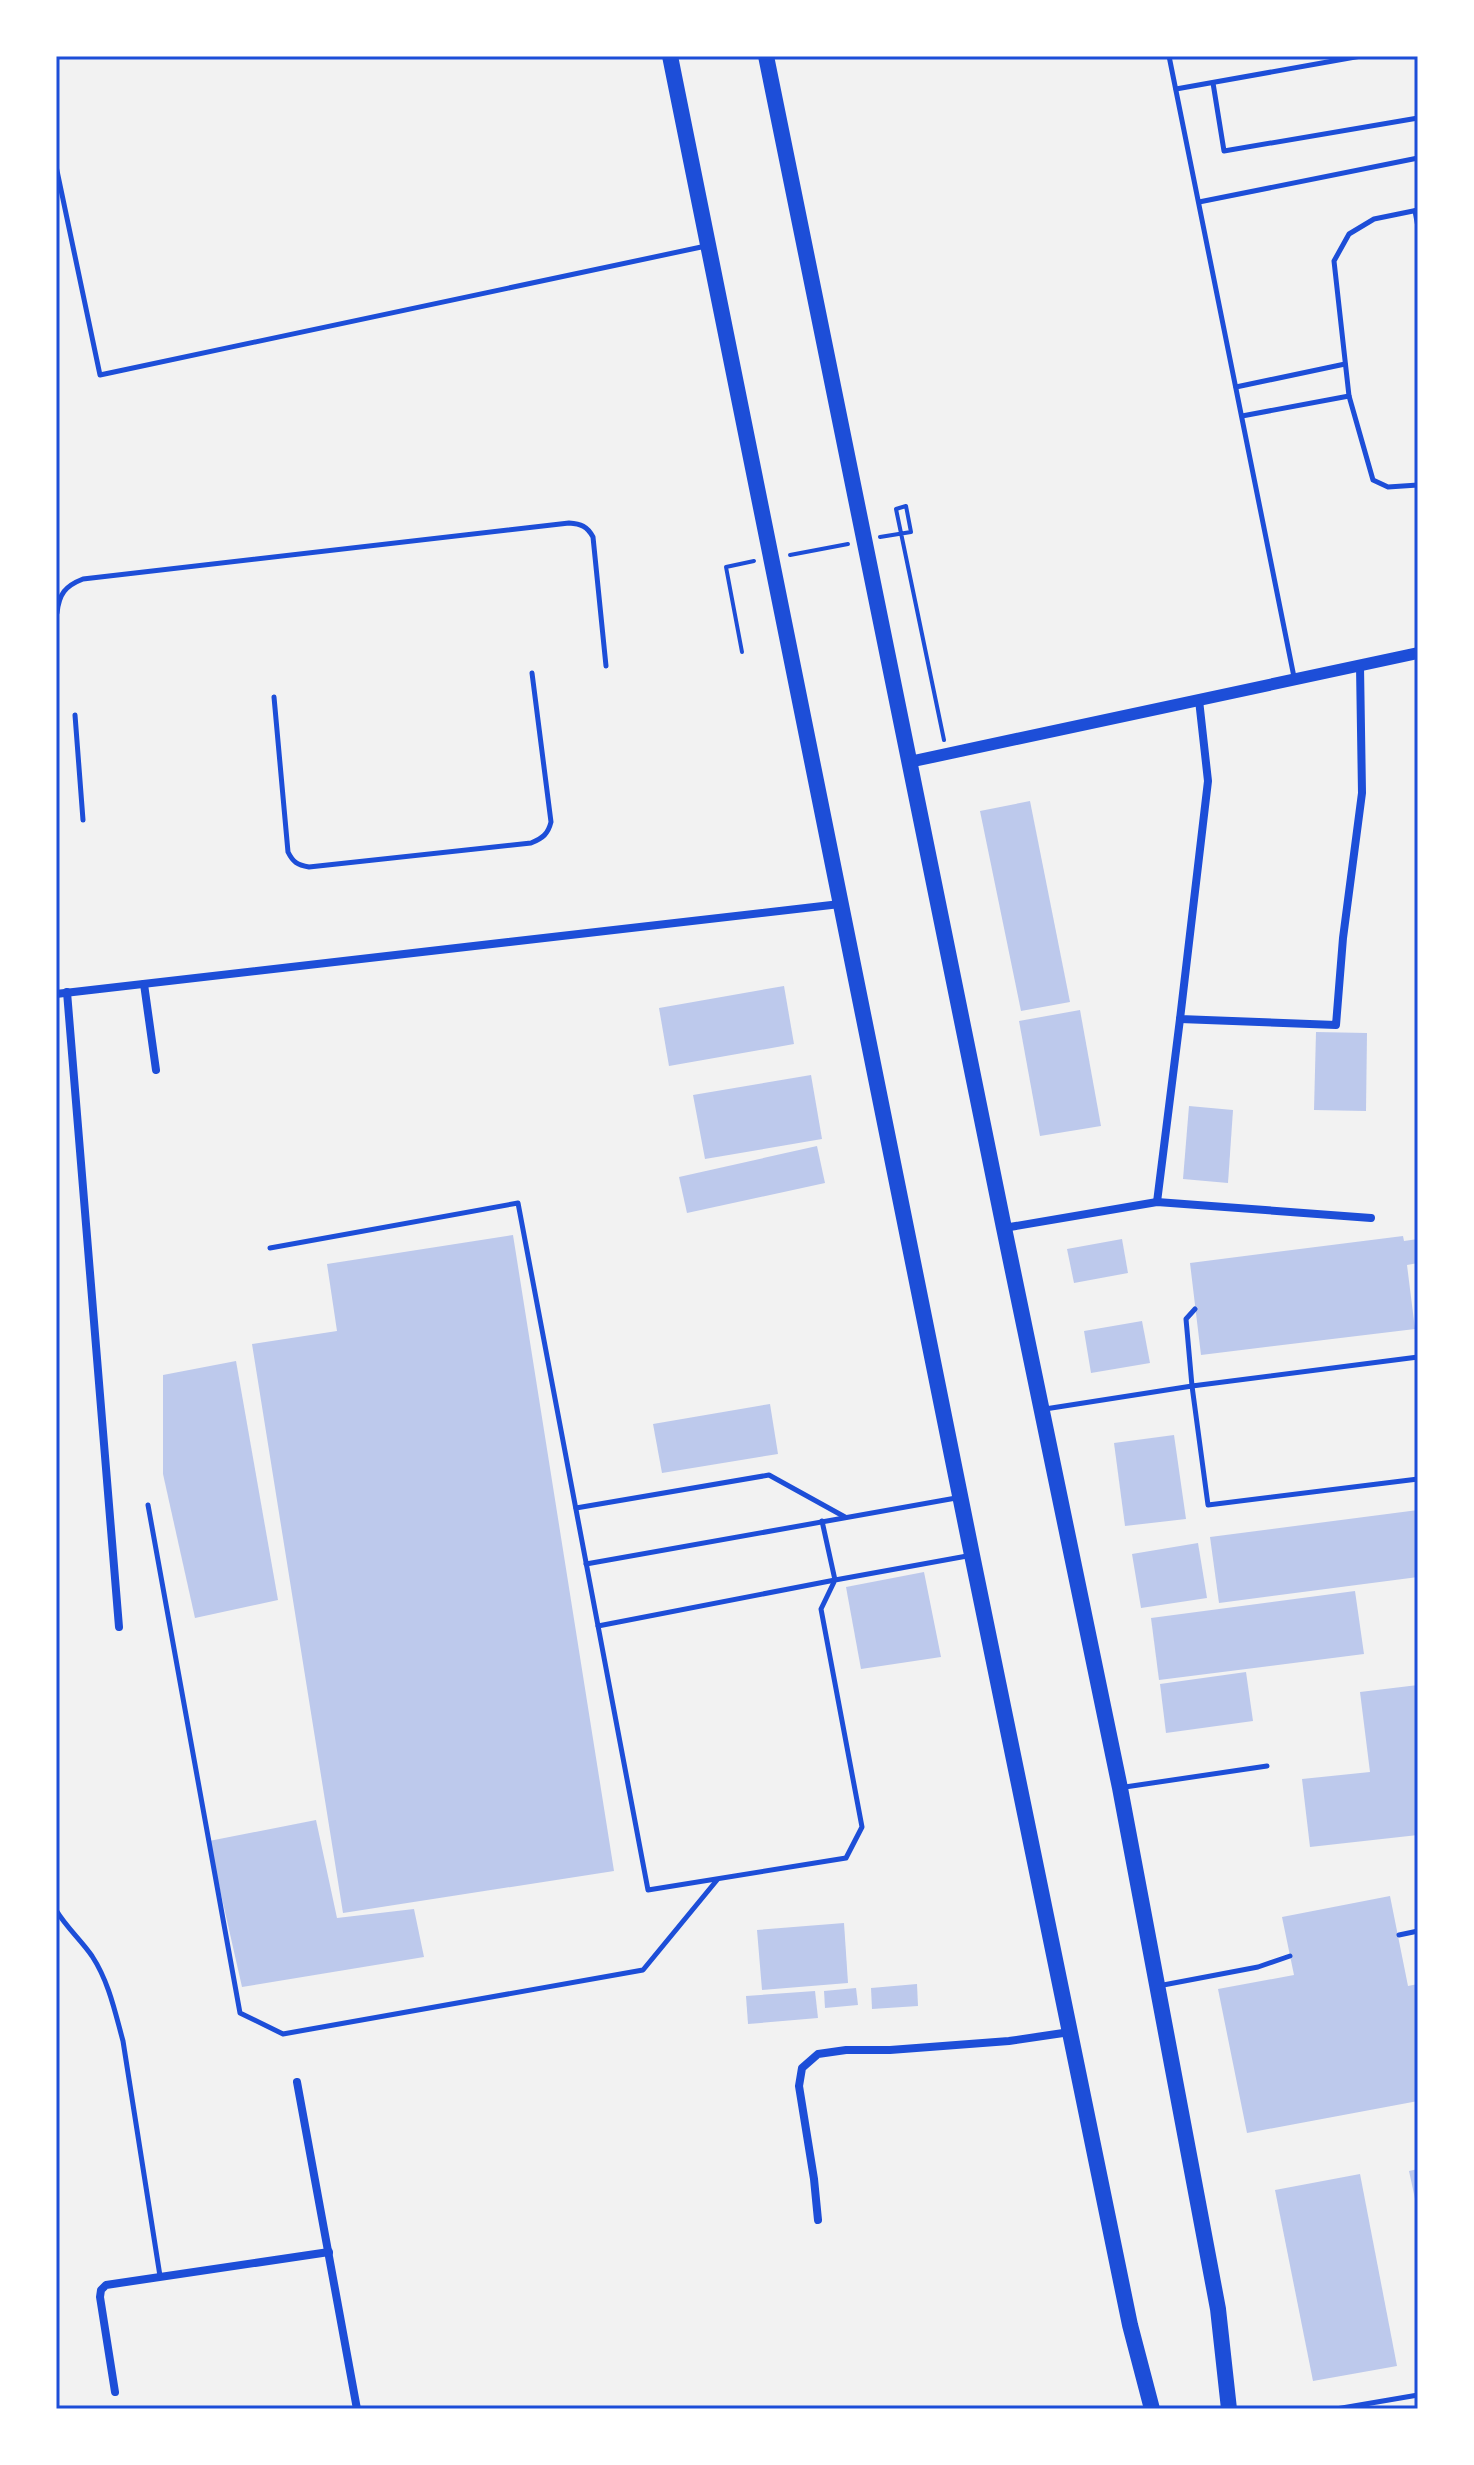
<svg xmlns="http://www.w3.org/2000/svg" width="1474" height="2465" viewBox="0 0 1474 2465" font-family="'DM Sans',sans-serif">
<style>
.building{fill:#bdc9ec}
.lines{fill:none;stroke-linecap:round;stroke-linejoin:round}
.path{stroke:#1d4ed8;stroke-width:4}
.service{stroke:#1d4ed8;stroke-width:5}
.minor{stroke:#1d4ed8;stroke-width:8}
.tertiary{stroke:#1d4ed8;stroke-width:12}
.primary{stroke:#1d4ed8;stroke-width:16}
.neatline{fill:none;stroke:#1d4ed8;stroke-width:3}
</style>
<rect width="100%" height="100%" fill="#f2f2f2"/>
<!-- building -->
<g class="building">
<polygon points="1030,801 1070,1002 1021,1011 980,811"/>
<polygon points="784,986 794,1044 669,1066 659,1008"/>
<polygon points="1080,1010 1101,1126 1040,1136 1019,1021"/>
<polygon points="1316,1032 1367,1033 1366,1111 1314,1110"/>
<polygon points="811,1075 822,1139 705,1159 693,1095"/>
<polygon points="1189,1106 1233,1110 1228,1183 1183,1179"/>
<polygon points="817,1146 825,1183 687,1213 679,1177"/>
<polygon points="513,1235 614,1871 343,1913 252,1344 337,1331 327,1264"/>
<polygon points="1403,1236 1404,1241 1418,1239 1418,1263 1407,1265 1415,1329 1201,1355 1190,1263"/>
<polygon points="1122,1239 1128,1273 1074,1283 1067,1249"/>
<polygon points="1142,1321 1150,1363 1091,1373 1084,1331"/>
<polygon points="236,1361 278,1600 195,1618 163,1474 163,1375"/>
<polygon points="770,1404 778,1454 662,1473 653,1424"/>
<polygon points="1174,1435 1186,1519 1125,1526 1114,1443"/>
<polygon points="1418,1510 1418,1577 1219,1603 1210,1537"/>
<polygon points="1198,1543 1207,1598 1141,1608 1132,1554"/>
<polygon points="924,1572 941,1657 861,1669 846,1587"/>
<polygon points="1355,1591 1364,1654 1159,1680 1151,1618"/>
<polygon points="1246,1672 1253,1721 1166,1733 1160,1684"/>
<polygon points="1418,1685 1418,1835 1310,1847 1302,1779 1370,1772 1360,1692"/>
<polygon points="316,1820 337,1918 414,1909 424,1957 242,1987 209,1841"/>
<polygon points="1390,1896 1408,1986 1418,1984 1418,2101 1247,2133 1218,1989 1294,1975 1282,1917"/>
<polygon points="844,1923 848,1983 762,1990 757,1930"/>
<polygon points="917,1984 918,2006 872,2009 871,1988"/>
<polygon points="856,1988 858,2005 825,2008 824,1991"/>
<polygon points="815,1991 818,2018 748,2024 746,1996"/>
<polygon points="1418,2169 1418,2208 1417,2208 1409,2171"/>
<polygon points="1360,2174 1397,2366 1313,2381 1275,2190"/>
</g>
<g class="lines">
<!-- path -->
<g class="path">
<polyline points="880,537 911,532 906,506 896,509 944,740"/>
<polyline points="790,555 848,544"/>
<polyline points="742,652 726,567 754,561"/>
</g>
<!-- service -->
<g class="service">
<polyline points="1169,56 1294,677"/>
<polyline points="1213,83 1224,151 1418,118"/>
<polyline points="1176,89 1361,56"/>
<polyline points="56,166 100,375 706,246"/>
<polyline points="1199,202 1418,158"/>
<polyline points="1415,211 1418,227"/>
<polyline points="1236,387 1345,364"/>
<polyline points="1349,396 1334,261 1349,234 1374,219 1418,210"/>
<polyline points="1242,416 1349,396 1373,480 1388,487 1418,485"/>
<path d="M57 613C59 594 65 586 83 579L569 523C581 524 587 526 593 537L606 666"/>
<path d="M274 697 288 852C293 862 297 865 309 867L531 843C543 838 548 834 551 822L532 673"/>
<polyline points="75,715 83,820"/>
<polyline points="270,1248 518,1203 648,1890 846,1858 862,1827 821,1609 835,1580 967,1556"/>
<polyline points="1195,1309 1186,1319 1192,1386 1418,1357"/>
<polyline points="1045,1409 1192,1386 1208,1505 1418,1479"/>
<polyline points="148,1505 240,2013 283,2034 643,1970 717,1880"/>
<polyline points="576,1508 769,1475 845,1517"/>
<polyline points="586,1564 956,1498"/>
<polyline points="598,1626 835,1580 822,1521"/>
<polyline points="1125,1787 1267,1766"/>
<path d="M56 1910C66 1927 81 1940 92 1956 109 1982 115 2012 123 2041L160 2276"/>
<polyline points="1399,1935 1418,1931"/>
<polyline points="1158,1986 1258,1967 1290,1956"/>
<polyline points="1336,2409 1418,2395"/>
</g>
<!-- minor -->
<g class="minor">
<polyline points="1199,700 1208,781 1180,1019 1336,1025 1343,938 1362,793 1360,666"/>
<polyline points="144,984 156,1070"/>
<polyline points="67,992 119,1627"/>
<polyline points="56,994 840,904"/>
<polyline points="1157,1202 1180,1019"/>
<polyline points="1004,1228 1157,1202 1371,1218"/>
<polyline points="297,2082 357,2409"/>
<polyline points="818,2220 814,2179 799,2086 802,2068 818,2054 846,2050 890,2050 1009,2041 1070,2032"/>
<polyline points="115,2392 100,2297 101,2290 106,2285 329,2252"/>
</g>
<!-- tertiary -->
<polyline class="tertiary" points="909,762 1418,653"/>
<!-- primary -->
<g class="primary">
<polyline points="670,56 972,1555 1130,2325 1152,2409"/>
<polyline points="766,56 1004,1228 1120,1788 1218,2309 1229,2409"/>
</g>
</g>
<!-- border -->
<rect width="1474" height="2465" fill="none" stroke="#ffffff" stroke-width="116"/>
<rect x="58" y="58" width="1358" height="2349" class="neatline"/>
</svg>
